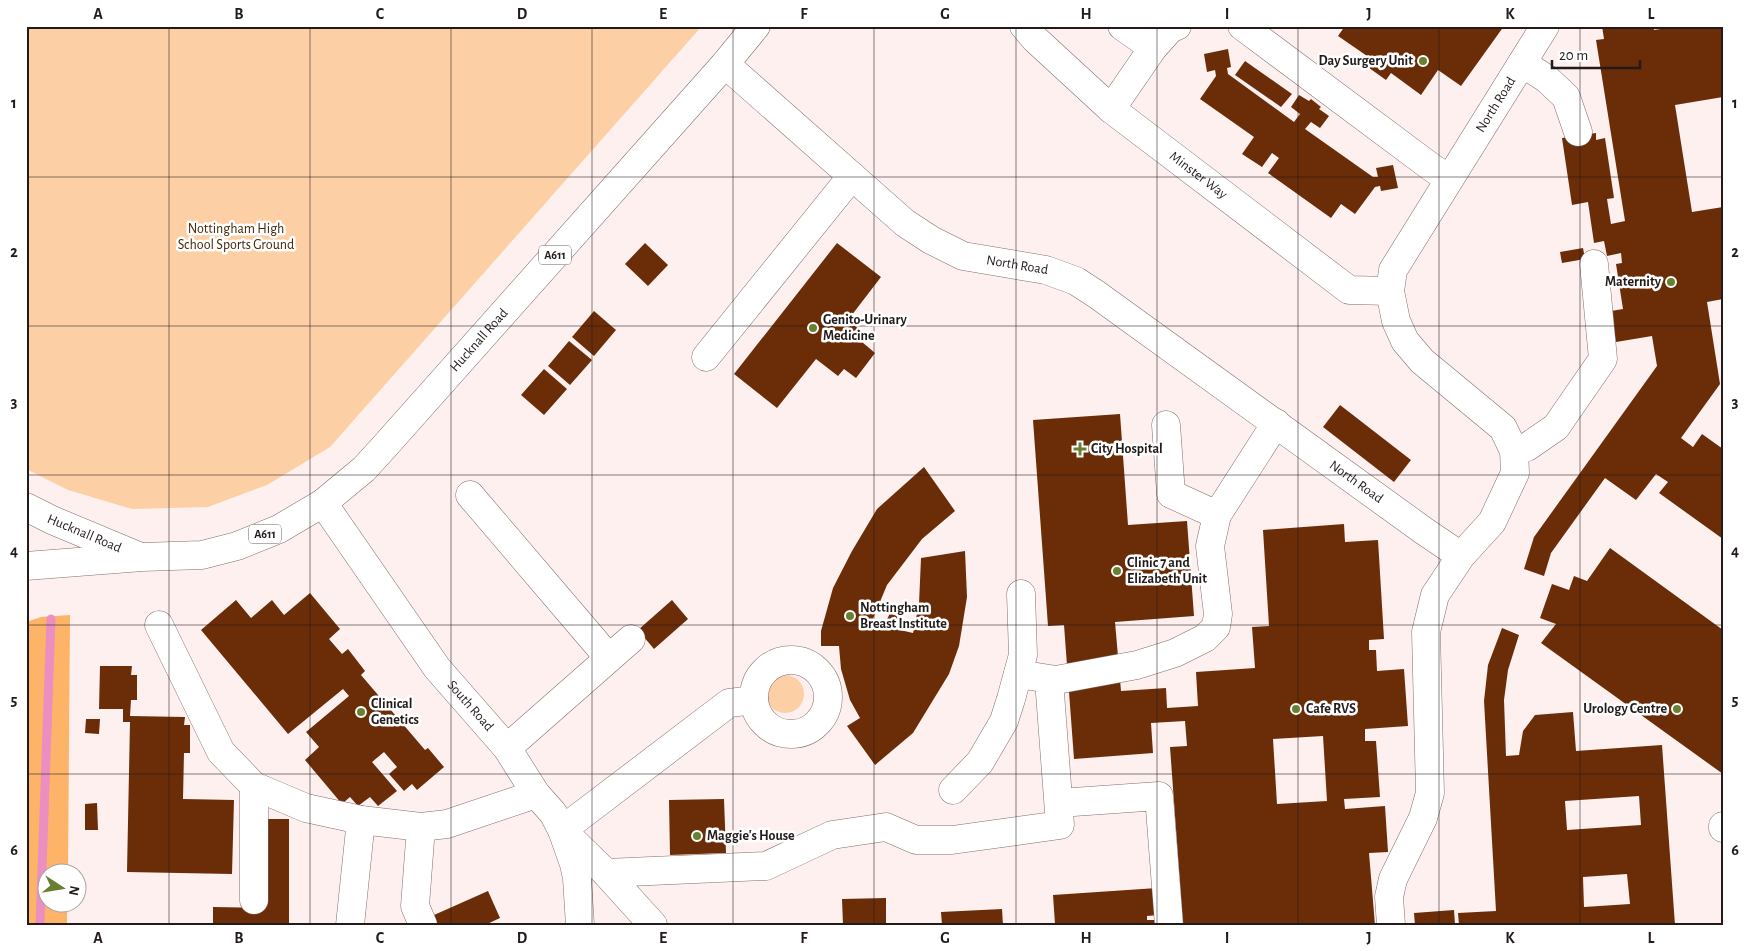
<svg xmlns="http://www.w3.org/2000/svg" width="1749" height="951" viewBox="0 0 1749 951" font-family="'Alegreya Sans',sans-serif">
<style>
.green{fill:#fccfa5}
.forest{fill:#fdb469}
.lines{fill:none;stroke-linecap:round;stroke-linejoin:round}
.stream{stroke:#ea8fc0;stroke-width:9}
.building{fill:#6b2d08;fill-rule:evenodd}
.minor-casing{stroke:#816f6d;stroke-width:29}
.major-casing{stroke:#816f6d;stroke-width:29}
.minor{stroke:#fff;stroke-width:28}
.major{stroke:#fff;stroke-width:28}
.grid{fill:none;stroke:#221b1a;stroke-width:1;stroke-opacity:0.55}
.poi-dot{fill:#698032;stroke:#fff;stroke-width:2}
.labels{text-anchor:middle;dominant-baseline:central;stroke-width:5;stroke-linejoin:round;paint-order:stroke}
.shield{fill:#fff;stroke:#645f5f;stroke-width:1}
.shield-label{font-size:12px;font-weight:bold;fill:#221b1a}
.poi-label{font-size:14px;font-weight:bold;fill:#221b1a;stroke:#fff;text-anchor:start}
.street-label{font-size:14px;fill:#221b1a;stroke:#fff}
.park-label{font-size:14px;fill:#422605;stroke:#fff}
.neatline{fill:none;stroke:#221b1a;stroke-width:2}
.grid-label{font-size:16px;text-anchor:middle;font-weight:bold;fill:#221b1a}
</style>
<rect width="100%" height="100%" fill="#fdf0ef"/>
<!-- green -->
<g class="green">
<polygon points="26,26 702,26 330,447 267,485 208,507 132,509 68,490 26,469"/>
<circle cx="785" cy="694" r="19"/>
</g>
<!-- forest -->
<polygon class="forest" points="70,615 68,873 48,874 48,904 67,904 67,925 26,925 26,622 41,617"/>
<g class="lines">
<!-- stream -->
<polyline class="stream" points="40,925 51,619"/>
</g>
<!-- building -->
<g class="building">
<polygon points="1345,26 1504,26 1461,86 1438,70 1421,95 1391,73 1386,80 1365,65 1370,58 1338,36"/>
<polygon points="1602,26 1653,26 1654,30 1680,26 1723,26 1723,97 1675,105 1692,212 1723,207 1723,299 1707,302 1720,384 1681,438 1693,447 1702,434 1723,449 1723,539 1659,493 1668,482 1656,474 1636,500 1605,478 1551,553 1544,576 1524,569 1534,537 1657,366 1652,336 1616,342 1611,311 1623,309 1616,264 1622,263 1621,253 1607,256 1604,241 1594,243 1588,202 1572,205 1562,138 1596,133 1596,140 1605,138 1614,198 1607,199 1611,224 1625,221 1596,40 1604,39"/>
<polygon points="1228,49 1231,67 1227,68 1228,74 1294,122 1300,114 1291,107 1299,95 1309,101 1311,99 1321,107 1319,109 1329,116 1320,128 1311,122 1305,129 1373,177 1378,177 1376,168 1393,165 1398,188 1381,191 1380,186 1375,187 1355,214 1341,204 1331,218 1268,173 1279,158 1272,153 1262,167 1242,154 1254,137 1200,99 1216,76 1215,70 1207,72 1204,54"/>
<polygon points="1245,61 1292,94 1281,107 1235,75"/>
<polygon points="645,243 668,265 648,286 625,264"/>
<polygon points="837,243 881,277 848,320 867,336 862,342 875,353 856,378 844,369 838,376 816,359 777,408 734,374"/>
<polygon points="1583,248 1585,259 1562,263 1560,252"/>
<polygon points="594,311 616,330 594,356 572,337"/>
<polygon points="569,341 592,360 570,385 548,366"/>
<polygon points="544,369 567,389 544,415 521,395"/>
<polygon points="1340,405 1411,460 1394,482 1323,427"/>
<path d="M1120 414 1128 525 1187 521 1194 616 1115 622 1121 691 1166 688 1167 708 1198 706 1196 672 1255 668 1252 627 1269 626 1263 530 1344 524 1345 542 1378 540 1384 639 1369 640V650H1376L1377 671 1404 669 1408 726 1365 729V741H1376L1380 797 1344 799 1345 809 1385 806 1388 852 1369 853 1375 925H1183L1170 747 1187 746 1185 721 1151 723 1153 753 1074 759 1064 625 1048 626 1033 420ZM1323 736 1327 801 1277 804 1273 739Z"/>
<polygon points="924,467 955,511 922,539 887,585 872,621 884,626 890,613 901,618 900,630 913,633 919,604 921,558 965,551 967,597 959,646 949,674 913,733 875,765 847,726 860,718 850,700 841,669 839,646 821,646 821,631 833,588 852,551 877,509"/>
<polygon points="1610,548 1723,630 1723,774 1541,643 1556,624 1540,618 1552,584 1569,590 1574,576 1587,581"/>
<polygon points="310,593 340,629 329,639 342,654 348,649 365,671 361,675 425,750 428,748 444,767 417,790 412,784 404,791 389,774 397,767 384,752 372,762 397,791 378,806 370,797 358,806 350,797 342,804 305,760 319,747 306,732 349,696 343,689 288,734 201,630 236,600 251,618 272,600 284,615"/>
<polygon points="672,600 688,619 654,649 638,630"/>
<path d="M1502 628 1519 635 1508 670 1504 700 1506 756 1519 755 1523 731 1535 715 1573 712 1576 751 1662 745 1675 925H1459L1458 913 1496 911 1484 701 1488 665ZM1639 796 1641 825 1567 830 1565 801ZM1627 874 1630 904 1584 907 1583 877Z"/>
<polygon points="100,666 132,666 131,675 137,675 137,700 131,700 130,716 185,717 184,725 190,725 190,753 184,753 183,799 234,800 232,874 127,872 130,722 123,722 123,709 99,709"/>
<polygon points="86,719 100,719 99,734 85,733"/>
<polygon points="724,799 726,853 670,855 669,800"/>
<polygon points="97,803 98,830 85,830 85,804"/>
<polygon points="266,819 289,819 289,925 213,925 213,907 266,908"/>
<polygon points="1157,888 1159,915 1147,916 1147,920 1155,920 1156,925 1055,924 1053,895"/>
<polygon points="488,891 500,918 485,925 438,925 434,915"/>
<polygon points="886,898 886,925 843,925 842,899"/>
<polygon points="1002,909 1003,925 942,925 941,912"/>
<polygon points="1454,910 1455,925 1415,925 1414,913"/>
</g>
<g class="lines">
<defs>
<g id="minor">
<path id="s1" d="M1024 26 1035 39 1111 109 1349 290 1390 291"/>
<polyline points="1242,26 1431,167 1449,179"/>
<polyline points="1153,48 1170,29 1177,26"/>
<polyline points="1522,63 1547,79 1566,97 1578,132"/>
<path id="s2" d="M725 64 905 223 931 240 963 256 1046 270 1076 281 1096 294 1424 531 1461 556"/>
<polyline points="1111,109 1153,48 1122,26"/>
<polyline points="706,357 852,176"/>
<polyline points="1166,425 1171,494 1217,515"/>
<polyline points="1514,451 1527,447 1556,427 1603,359 1594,264"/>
<polyline points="470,495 609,658"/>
<path id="s3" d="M323 503 437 668 507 748 536 794 553 813 562 830 574 864 577 878 580 925"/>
<polyline points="159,625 221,752 254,786 306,808 361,820 421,827 447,824 536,794"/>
<circle cx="791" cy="697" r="37"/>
<polyline points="1018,674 1056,680 1137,665 1175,653 1205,638 1216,627 1218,614 1210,546 1217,515 1276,423"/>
<polyline points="507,748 631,639"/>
<polyline points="254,786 254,900"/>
<polyline points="953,790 980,762 1004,721 1011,699 1023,655 1021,594"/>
<polyline points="1059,803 1159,796 1169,925"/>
<polyline points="1723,826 1723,828"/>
<polyline points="421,827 415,906 423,925"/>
<polyline points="606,873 766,866 832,835 886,827 916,840 952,840 1060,825 1049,680"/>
<polyline points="350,925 361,820"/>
<polyline points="653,925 606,873 562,830 729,703 754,700"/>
<path id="s4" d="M1391 925 1389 897 1393 879 1423 818 1430 793 1426 632 1435 595 1461 556 1492 522 1515 473 1514 451 1503 428 1422 361 1405 341 1396 321 1390 291 1393 270 1545 26"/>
</g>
<g id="major">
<path id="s5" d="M26 507 52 520 138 556"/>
<path id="s6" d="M26 566 142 557 202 555 237 546 279 529 323 503 364 469 385 446 725 64 756 26"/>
</g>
</defs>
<!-- minor casing -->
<use href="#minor" class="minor-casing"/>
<!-- major casing -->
<use href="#major" class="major-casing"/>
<!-- minor -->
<use href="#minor" class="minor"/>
<!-- major -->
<use href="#major" class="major"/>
</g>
<!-- grid -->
<path class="grid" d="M169 26V925M310 26V925M451 26V925M592 26V925M733 26V925M874 26V925M1016 26V925M1157 26V925M1298 26V925M1439 26V925M1580 26V925M26 177H1723M26 326H1723M26 475H1723M26 625H1723M26 774H1723"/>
<!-- markers -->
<g class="poi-dot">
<circle cx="1423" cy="61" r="5"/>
<circle cx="1671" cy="282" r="5"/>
<circle cx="813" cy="328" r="5"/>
<path d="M1077.5 441.5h5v5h5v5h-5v5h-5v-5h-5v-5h5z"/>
<circle cx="1117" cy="571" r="5"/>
<circle cx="850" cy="616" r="5"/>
<circle cx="1296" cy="709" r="5"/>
<circle cx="1677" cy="709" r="5"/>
<circle cx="361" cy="712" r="5"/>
<circle cx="697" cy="836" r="5"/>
</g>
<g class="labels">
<!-- shield labels -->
<g class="shield">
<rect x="539" y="245.5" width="32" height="19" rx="4"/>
<rect x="249" y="524.5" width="32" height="19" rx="4"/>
</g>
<g class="shield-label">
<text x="555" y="255">A611</text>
<text x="265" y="534">A611</text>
</g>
<!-- poi labels -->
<g class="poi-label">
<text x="1413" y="61" text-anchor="end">Day Surgery Unit</text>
<text x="1661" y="282" text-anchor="end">Maternity</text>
<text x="823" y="320">Genito-Urinary<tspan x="823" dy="16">Medicine</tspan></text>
<text x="1091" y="449">City Hospital</text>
<text x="1127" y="563">Clinic 7 and<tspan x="1127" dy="16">Elizabeth Unit</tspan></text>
<text x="860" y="608">Nottingham<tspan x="860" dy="16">Breast Institute</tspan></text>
<text x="371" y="704">Clinical<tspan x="371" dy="16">Genetics</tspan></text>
<text x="1306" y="709">Cafe RVS</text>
<text x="1667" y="709" text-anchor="end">Urology Centre</text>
<text x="707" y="836">Maggie's House</text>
</g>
<!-- street labels -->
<g class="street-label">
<text stroke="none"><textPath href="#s4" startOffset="934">North Road</textPath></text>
<text stroke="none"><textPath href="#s1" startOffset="230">Minster Way</textPath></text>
<text stroke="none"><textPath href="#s2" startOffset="362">North Road</textPath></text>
<text stroke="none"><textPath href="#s6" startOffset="535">Hucknall Road</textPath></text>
<text stroke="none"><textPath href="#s2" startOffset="768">North Road</textPath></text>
<text stroke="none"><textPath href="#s5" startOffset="64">Hucknall Road</textPath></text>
<text stroke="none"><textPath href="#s3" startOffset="251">South Road</textPath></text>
</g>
<!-- park labels -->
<g class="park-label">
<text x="236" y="229">Nottingham High<tspan x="236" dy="16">School Sports Ground</tspan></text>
</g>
</g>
<!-- border -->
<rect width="1749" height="951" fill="none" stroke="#ffffff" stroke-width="55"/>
<!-- north arrow -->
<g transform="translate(62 888) rotate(102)"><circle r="24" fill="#ffffff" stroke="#a7a4a3"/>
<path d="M0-4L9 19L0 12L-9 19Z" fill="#698032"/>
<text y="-8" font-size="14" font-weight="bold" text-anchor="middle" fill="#221b1a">N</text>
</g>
<!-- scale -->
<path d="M1552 60v8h88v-8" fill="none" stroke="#221b1a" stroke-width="2.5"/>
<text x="1559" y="60" font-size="15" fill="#221b1a" stroke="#ffffff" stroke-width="4" paint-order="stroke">20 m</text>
<rect x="28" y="28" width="1694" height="896" class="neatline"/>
<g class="grid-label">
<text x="98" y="19">A</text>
<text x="239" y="19">B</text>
<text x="380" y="19">C</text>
<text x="522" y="19">D</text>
<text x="663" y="19">E</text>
<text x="804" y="19">F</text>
<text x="945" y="19">G</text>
<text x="1086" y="19">H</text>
<text x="1227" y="19">I</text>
<text x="1369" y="19">J</text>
<text x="1510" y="19">K</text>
<text x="1651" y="19">L</text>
<text x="14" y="108">1</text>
<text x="1735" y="108">1</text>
<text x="14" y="257">2</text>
<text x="1735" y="257">2</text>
<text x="14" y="407">3</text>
<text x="1735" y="407">3</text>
<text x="14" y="556">4</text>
<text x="1735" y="556">4</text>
<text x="14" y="705">5</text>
<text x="1735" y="705">5</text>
<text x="14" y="855">6</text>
<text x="1735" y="855">6</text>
<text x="98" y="943">A</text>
<text x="239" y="943">B</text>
<text x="380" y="943">C</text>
<text x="522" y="943">D</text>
<text x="663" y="943">E</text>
<text x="804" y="943">F</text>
<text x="945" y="943">G</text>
<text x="1086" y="943">H</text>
<text x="1227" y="943">I</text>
<text x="1369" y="943">J</text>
<text x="1510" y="943">K</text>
<text x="1651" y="943">L</text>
</g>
</svg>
